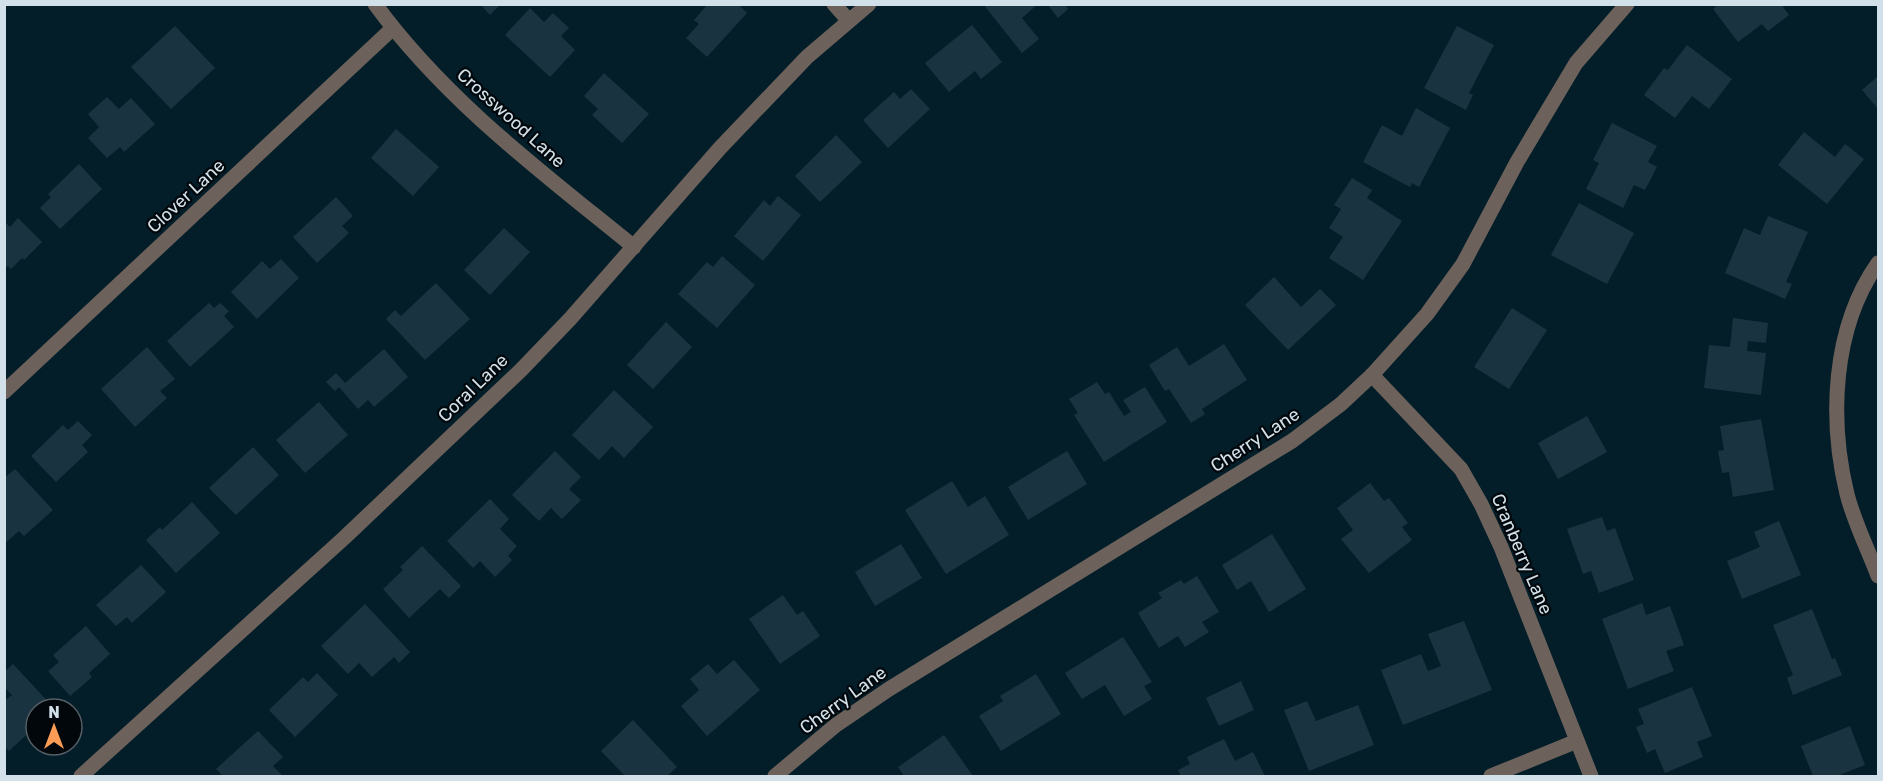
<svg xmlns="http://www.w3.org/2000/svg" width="1883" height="781" viewBox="0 0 1883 781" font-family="Rubik,sans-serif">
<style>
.building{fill:#193440}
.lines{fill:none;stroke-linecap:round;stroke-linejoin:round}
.minor{stroke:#6d625b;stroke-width:15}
.labels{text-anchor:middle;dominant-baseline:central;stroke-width:4.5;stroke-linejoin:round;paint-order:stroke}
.street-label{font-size:18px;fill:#d2e1e9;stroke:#01070b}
</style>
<rect width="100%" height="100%" fill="#031e29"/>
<!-- building -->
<g class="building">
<polygon points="480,4 501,4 490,15"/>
<polygon points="708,4 738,4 747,13 707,57 686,38 699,24 694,20"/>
<polygon points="983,4 1038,4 1022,18 1039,39 1022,53"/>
<polygon points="1047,4 1065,4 1068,9 1058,18"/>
<polygon points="1719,4 1786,4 1783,7 1789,15 1768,31 1762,24 1738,42 1713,9"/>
<polygon points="530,8 544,22 553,13 569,28 561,36 575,50 550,77 505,35"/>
<polygon points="972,25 1002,62 981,79 975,71 949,92 925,63"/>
<polygon points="175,26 215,68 171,109 131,67"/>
<polygon points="1457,26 1494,45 1469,93 1473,95 1466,110 1424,88"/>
<polygon points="1687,45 1732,79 1709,109 1692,96 1675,118 1644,95 1664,68 1668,70"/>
<polygon points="604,73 649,114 622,143 592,115 598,109 584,96"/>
<polygon points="1878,76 1878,109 1862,90"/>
<polygon points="911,89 930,109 888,148 863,120 894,92 900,99"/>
<polygon points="107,97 119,109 131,98 155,124 124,152 120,147 107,158 88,138 99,127 88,114"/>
<polygon points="1416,108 1450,128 1419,187 1412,183 1410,187 1363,162 1382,125 1402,136"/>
<polygon points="1612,123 1657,146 1648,162 1657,167 1645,190 1634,185 1623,208 1586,189 1599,163 1593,160"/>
<polygon points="396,129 439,167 413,196 371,158"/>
<polygon points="1804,132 1835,157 1845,144 1864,159 1827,204 1778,165"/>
<polygon points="836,135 862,162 820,202 795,176"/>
<polygon points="79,164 102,189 60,229 40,208 51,197 48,194"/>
<polygon points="1352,178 1372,190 1367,198 1402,221 1363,280 1329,258 1343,237 1329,228 1341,209 1334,205"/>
<polygon points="778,196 801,215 763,261 734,236 764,200 770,206"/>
<polygon points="336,197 353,216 342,226 349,233 317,263 293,237"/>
<polygon points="1579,203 1634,233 1607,284 1551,255"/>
<polygon points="1768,216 1808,232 1786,282 1792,284 1785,299 1725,273 1744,228 1760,235"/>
<polygon points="18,218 42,242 24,260 22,258 11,269 8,266 4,269 4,221 10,227"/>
<polygon points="504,228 530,252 490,295 464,270"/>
<polygon points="722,256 755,285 717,328 678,294 707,262 713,267"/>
<polygon points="281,259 299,278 257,319 231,292 262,261 270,269"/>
<polygon points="1274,277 1301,307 1320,289 1336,305 1288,350 1245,305"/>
<polygon points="436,283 470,319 425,360 386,319 395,310 401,316"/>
<polygon points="209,303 214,308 220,303 229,311 224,316 234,327 190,367 167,341"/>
<polygon points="1512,308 1547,330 1509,389 1474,367"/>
<polygon points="1733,318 1768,323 1766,343 1748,341 1747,351 1766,353 1761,395 1704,388 1709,345 1730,347"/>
<polygon points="666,322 692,347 653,389 627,365"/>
<polygon points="1224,344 1247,380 1202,409 1205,414 1191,423 1169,389 1165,391 1149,365 1177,347 1189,366"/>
<polygon points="147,347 175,379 160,391 167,398 135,427 101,389"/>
<polygon points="384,349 408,377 374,407 368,400 358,409 339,387 335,391 326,382 336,373 345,383"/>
<polygon points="1097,382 1105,394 1109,392 1124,416 1131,412 1123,400 1145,387 1167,422 1104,462 1074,415 1078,413 1069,399"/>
<polygon points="614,390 653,427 624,458 612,446 599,460 572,435"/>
<polygon points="319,402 348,435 305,473 276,440"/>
<polygon points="1587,416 1607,452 1558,479 1538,443"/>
<polygon points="1761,419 1774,490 1733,497 1729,472 1722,473 1718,451 1724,450 1720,426"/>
<polygon points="78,421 92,435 82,445 88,452 56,482 31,456 63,425 68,430"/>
<polygon points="253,447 279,475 236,515 209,488"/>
<polygon points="555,451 581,477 569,489 581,500 562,519 551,508 539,521 512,495"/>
<polygon points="1067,451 1087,484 1028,520 1008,487"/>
<polygon points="15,469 53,510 24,536 19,531 4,544 4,478"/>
<polygon points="952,481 968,507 985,496 1009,535 946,574 905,510"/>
<polygon points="1370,483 1384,501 1389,498 1408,523 1402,527 1412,540 1369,573 1341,539 1353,530 1337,508"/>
<polygon points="490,499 509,519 500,529 517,546 508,556 512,560 495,577 480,561 473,568 447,541"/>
<polygon points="192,502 220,533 176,573 146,540 160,527 162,530"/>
<polygon points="1602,517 1607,531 1615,528 1634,580 1599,593 1591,571 1583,574 1567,529"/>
<polygon points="1779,521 1801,575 1742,599 1727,561 1760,547 1754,532"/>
<polygon points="1272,534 1306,589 1269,612 1251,581 1237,590 1222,565"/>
<polygon points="901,544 922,578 875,606 855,572"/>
<polygon points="422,546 461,586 449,598 440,589 409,618 383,589 403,570 400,567"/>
<polygon points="141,565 166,592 132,623 127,617 116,626 96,605"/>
<polygon points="1197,576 1219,612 1202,622 1209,632 1185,647 1178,636 1159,648 1138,613 1162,598 1158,593 1181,580 1184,584"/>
<polygon points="783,595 797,615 803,611 820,636 780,664 749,619"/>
<polygon points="1642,603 1646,615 1670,606 1684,645 1666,651 1674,671 1628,689 1602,619"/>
<polygon points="365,604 410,652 399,663 394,657 372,677 359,663 348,674 321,646"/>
<polygon points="1812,609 1832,659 1835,658 1842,675 1793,695 1787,678 1793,675 1773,625"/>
<polygon points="1464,621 1492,690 1403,725 1381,670 1421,654 1428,671 1441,666 1428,634"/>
<polygon points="86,626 110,654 89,673 92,677 70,696 48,671 59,662 53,655"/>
<polygon points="1123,637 1152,682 1144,686 1152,699 1124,716 1105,685 1082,699 1065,673"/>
<polygon points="734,660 760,690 707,736 681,706 699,690 690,679 708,664 717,674"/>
<polygon points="13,664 55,709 36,709 36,726 9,751 4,746 4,701 12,695 4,687 4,672"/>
<polygon points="317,673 338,695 295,737 269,710 303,677 308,682"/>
<polygon points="1036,674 1061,714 1001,751 979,716 1003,701 1000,696"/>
<polygon points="1241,681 1254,710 1219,726 1206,698"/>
<polygon points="1692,687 1712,736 1697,742 1703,757 1665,773 1655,749 1647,753 1636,727 1644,724 1638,709"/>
<polygon points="1307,701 1316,721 1358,705 1374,745 1309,771 1284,710"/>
<polygon points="633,720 677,767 667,776 625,776 601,751"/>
<polygon points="1850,726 1865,765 1837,776 1813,776 1801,746"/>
<polygon points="258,731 283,757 273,766 283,776 223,776 216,769"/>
<polygon points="944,735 973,776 904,776 898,767"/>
<polygon points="1224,739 1235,761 1253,752 1265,776 1181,776 1178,770 1190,764 1187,757"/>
</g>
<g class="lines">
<!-- minor -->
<g class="minor">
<path d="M375 4C446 101 542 172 634 247"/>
<polyline points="834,4 849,21"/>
<path d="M1878 263C1832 328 1829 420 1847 494 1854 522 1868 549 1878 576"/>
<polyline points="1372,375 1461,469 1481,504 1501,547 1591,776"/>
<polyline points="4,392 393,28"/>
<polyline points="81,776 344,538 521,370 570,319 720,148 807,57 869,4"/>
<polyline points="775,776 836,725 889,689 1292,441 1341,404 1372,375 1427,314 1463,264 1517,162 1576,63 1627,4"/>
<polyline points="1491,776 1577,741"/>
</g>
</g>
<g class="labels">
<!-- street labels -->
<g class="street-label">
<text transform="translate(511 118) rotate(42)">Crosswood Lane</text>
<text transform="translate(186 196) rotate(-43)">Clover Lane</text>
<text transform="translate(473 388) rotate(-44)">Coral Lane</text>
<text transform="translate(1255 440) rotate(-33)">Cherry Lane</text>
<text transform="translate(1522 554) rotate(67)">Cranberry Lane</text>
<text transform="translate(843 700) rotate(-36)">Cherry Lane</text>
</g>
</g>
<!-- border -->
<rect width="1883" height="781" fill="none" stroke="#d2e1e9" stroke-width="12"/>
<!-- north arrow -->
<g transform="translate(54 727)"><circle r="28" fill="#01070b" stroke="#555e64" stroke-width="1.5"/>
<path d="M0-4.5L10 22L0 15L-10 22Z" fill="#fd9d55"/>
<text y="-9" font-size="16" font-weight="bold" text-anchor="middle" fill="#d2e1e9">N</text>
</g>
</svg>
